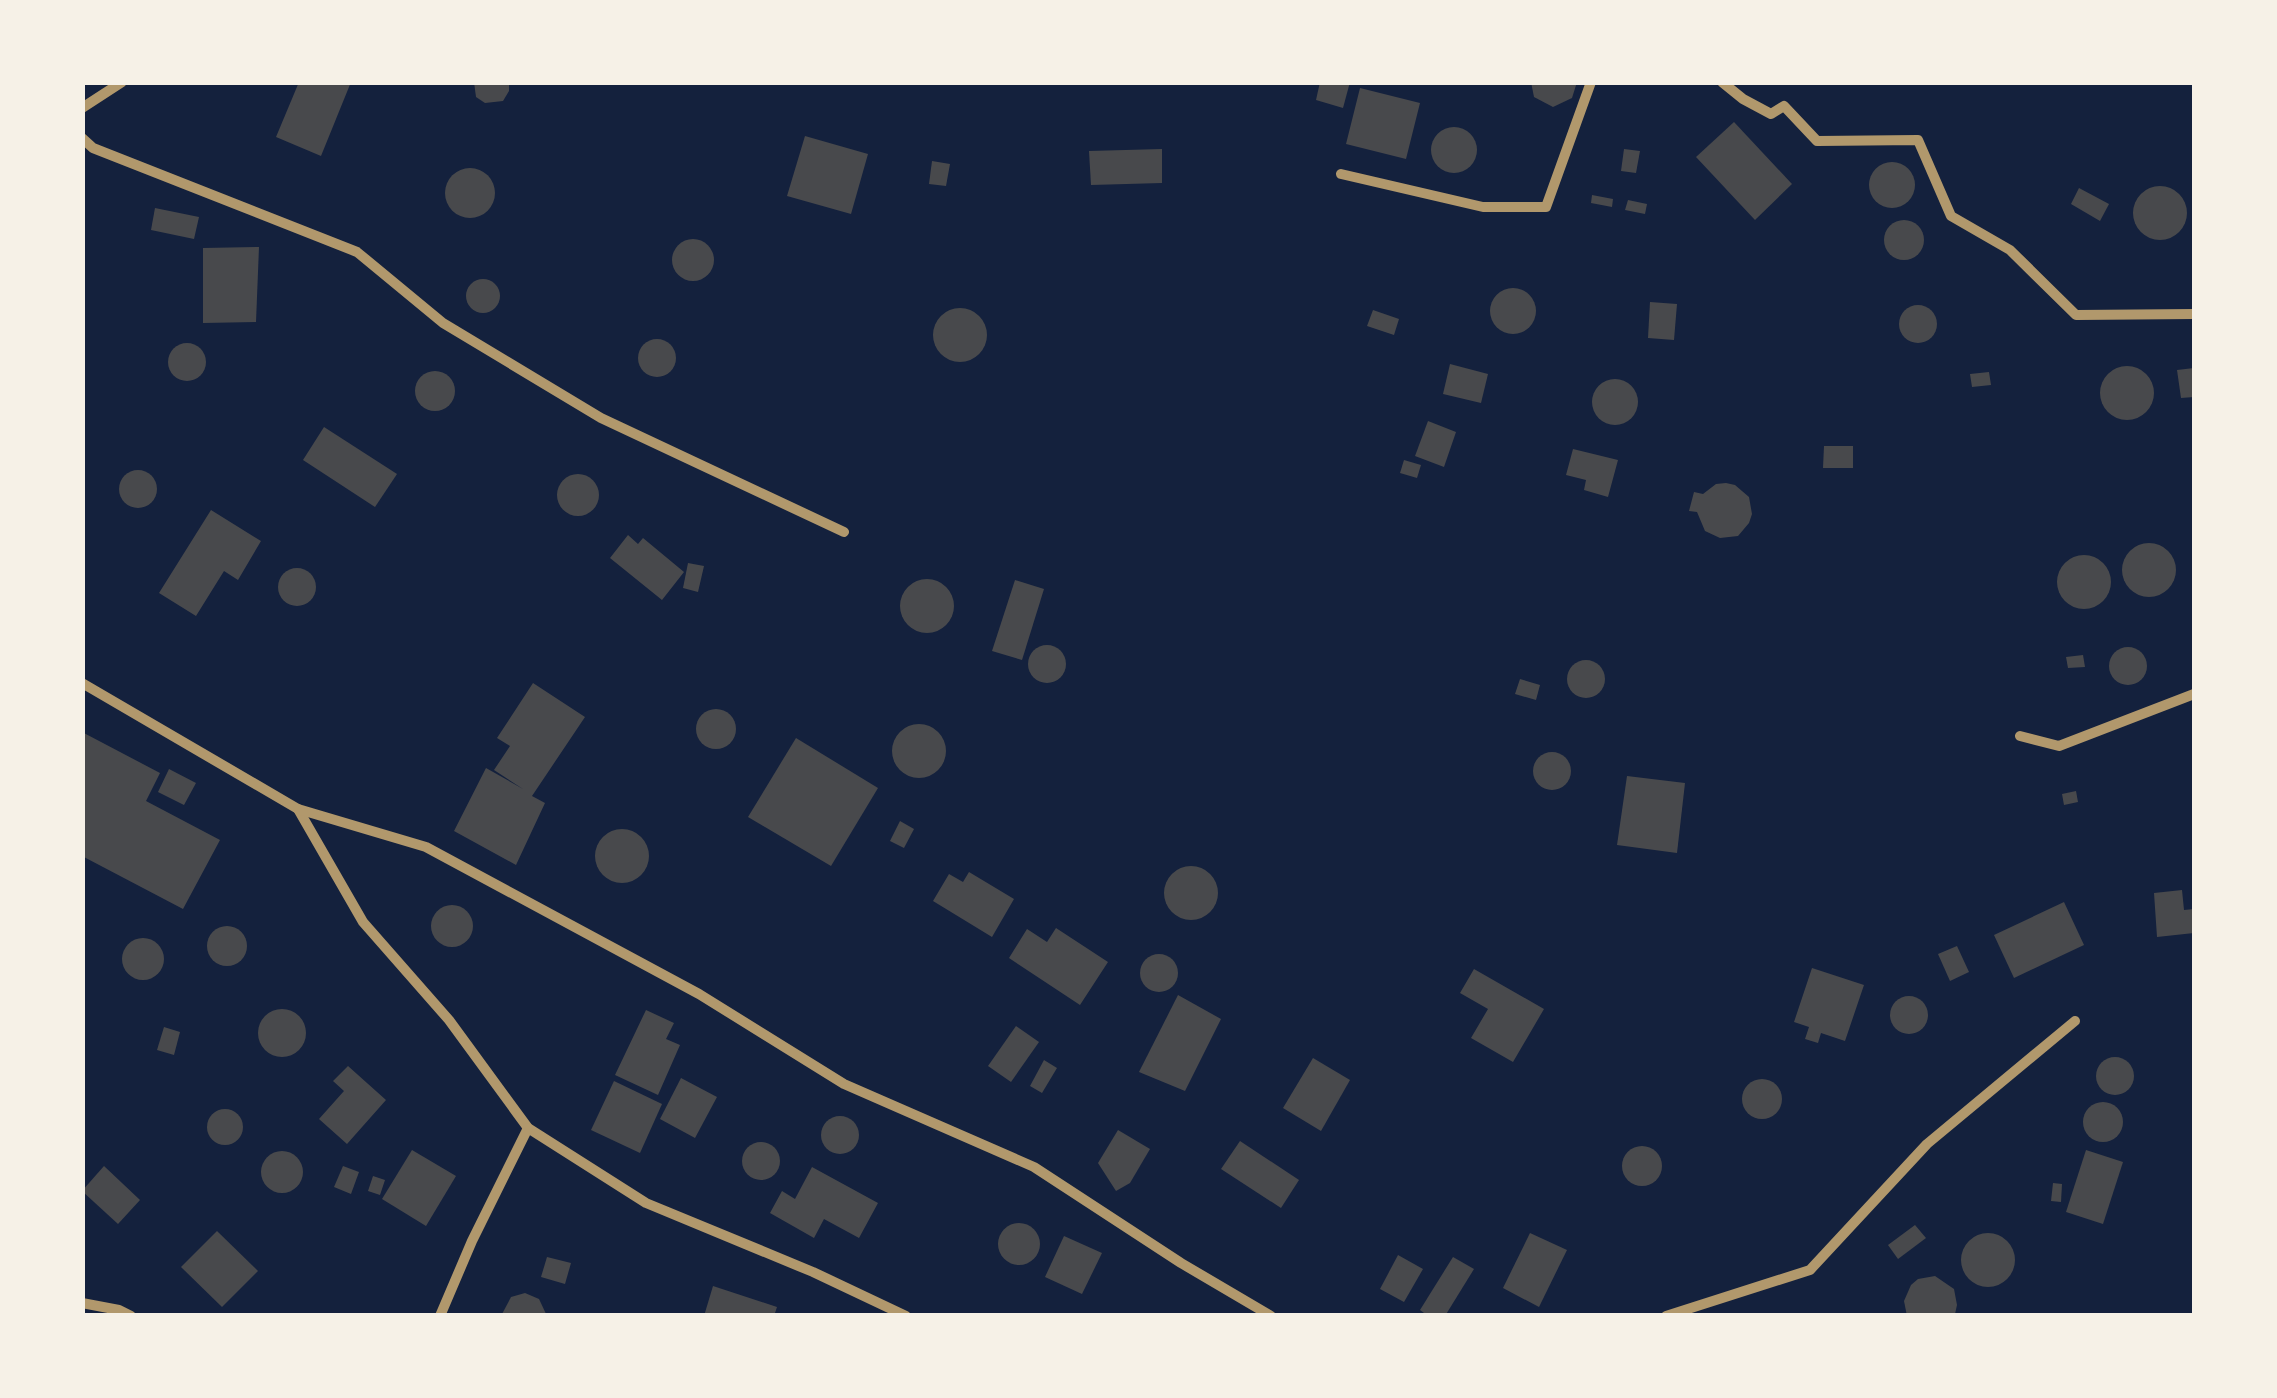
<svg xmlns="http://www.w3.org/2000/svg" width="2277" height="1398" viewBox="0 0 2277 1398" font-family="'Roboto Condensed',sans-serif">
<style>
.building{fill:#48494c}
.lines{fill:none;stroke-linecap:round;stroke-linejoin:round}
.minor{stroke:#b1986c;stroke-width:10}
</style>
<rect width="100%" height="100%" fill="#14213d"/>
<!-- building -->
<g class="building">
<polygon points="299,82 351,82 321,156 276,137"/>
<polygon points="474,82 509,82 509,91 503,101 485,103 476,97"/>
<polygon points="1320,82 1350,82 1343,108 1316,100"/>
<polygon points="1531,82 1577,82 1572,98 1553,107 1534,97"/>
<polygon points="1360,88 1420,103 1406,159 1346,144"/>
<polygon points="1734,122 1792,184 1755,220 1696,157"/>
<circle cx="1454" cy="150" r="23"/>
<polygon points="805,136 868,154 851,214 787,196"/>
<polygon points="1162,149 1162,183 1091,185 1089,151"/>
<polygon points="1624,149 1640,151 1636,173 1621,171"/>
<polygon points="932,161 950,164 946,186 929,184"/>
<circle cx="1892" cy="185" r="23"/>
<circle cx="470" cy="193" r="25"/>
<circle cx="2160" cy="213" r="27"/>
<polygon points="2079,188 2109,204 2100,221 2071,204"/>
<polygon points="1592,195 1613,199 1612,207 1591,203"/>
<polygon points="1628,200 1647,204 1645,214 1625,210"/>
<polygon points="155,208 199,217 194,239 151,230"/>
<circle cx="1904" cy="240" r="20"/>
<circle cx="693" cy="260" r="21"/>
<polygon points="259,247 256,322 203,323 203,248"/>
<circle cx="483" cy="296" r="17"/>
<circle cx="1513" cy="311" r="23"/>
<polygon points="1650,302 1677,304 1674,340 1648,338"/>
<circle cx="1918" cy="324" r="19"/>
<circle cx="960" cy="335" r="27"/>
<polygon points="1373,310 1399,319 1394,335 1367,326"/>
<circle cx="657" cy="358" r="19"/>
<circle cx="187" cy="362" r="19"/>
<polygon points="1450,364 1488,374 1481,403 1443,394"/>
<circle cx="2127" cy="393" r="27"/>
<polygon points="2194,368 2194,397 2181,398 2177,370"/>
<circle cx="435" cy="391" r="20"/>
<polygon points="1989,372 1991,385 1972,387 1970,374"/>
<circle cx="1615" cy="402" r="23"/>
<polygon points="1428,421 1456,432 1444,467 1415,456"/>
<polygon points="324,427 397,474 375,507 303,460"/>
<polygon points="1824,446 1853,446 1853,468 1823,468"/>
<polygon points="1573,449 1618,460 1608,497 1584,490 1586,480 1566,475"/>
<polygon points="1404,460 1421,465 1417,478 1400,473"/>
<circle cx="138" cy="489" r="19"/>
<circle cx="578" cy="495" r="21"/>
<polygon points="1726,483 1735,485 1749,497 1752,514 1749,523 1738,536 1720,538 1705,531 1697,512 1689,511 1694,492 1703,494 1716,484"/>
<polygon points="211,510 261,541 238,580 224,571 196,616 159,593"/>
<polygon points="628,535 638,544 643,538 684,572 662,600 610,558"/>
<circle cx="2149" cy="570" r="27"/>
<circle cx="2084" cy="582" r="27"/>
<polygon points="688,563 704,566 698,592 683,588"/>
<circle cx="297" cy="587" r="19"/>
<circle cx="927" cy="606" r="27"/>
<polygon points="1015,580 1044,589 1022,660 992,651"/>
<circle cx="1047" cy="664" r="19"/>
<circle cx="2128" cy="666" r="19"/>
<polygon points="2083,655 2085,667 2068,668 2066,657"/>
<circle cx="1586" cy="679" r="19"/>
<polygon points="1520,679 1540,685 1536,700 1515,694"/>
<polygon points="533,683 585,717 532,796 545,803 516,865 454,831 486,768 523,789 494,770 510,746 497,738"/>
<circle cx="716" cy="729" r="20"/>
<circle cx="919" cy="751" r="27"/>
<polygon points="82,732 160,773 146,801 220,840 183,909 82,856"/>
<polygon points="796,738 878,788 831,866 748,817"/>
<circle cx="1552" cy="771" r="19"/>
<polygon points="169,769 196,783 184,805 158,792"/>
<polygon points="1627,776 1685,783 1677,853 1617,845"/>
<polygon points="2076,791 2078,802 2064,805 2062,794"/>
<polygon points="900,821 914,829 904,848 890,841"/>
<circle cx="622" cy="856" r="27"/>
<circle cx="1191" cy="893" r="27"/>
<polygon points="969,872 1014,899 992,937 933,901 949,874 963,882"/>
<polygon points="2182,890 2184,910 2194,909 2194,933 2157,937 2154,893"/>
<polygon points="2064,902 2084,945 2014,978 1994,935"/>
<circle cx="452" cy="926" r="21"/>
<circle cx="227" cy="946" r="20"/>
<polygon points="1056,928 1108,962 1080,1005 1009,958 1027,929 1047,942"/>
<circle cx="143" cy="959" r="21"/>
<polygon points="1957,946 1969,972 1950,981 1938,954"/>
<circle cx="1159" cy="973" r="19"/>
<polygon points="1812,968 1864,985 1845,1041 1821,1033 1818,1043 1805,1039 1809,1027 1794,1022"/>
<polygon points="1474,969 1544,1009 1513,1062 1471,1038 1488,1009 1460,993"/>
<polygon points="1178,995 1221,1019 1185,1091 1139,1072"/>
<circle cx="1909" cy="1015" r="19"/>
<circle cx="282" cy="1033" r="24"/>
<polygon points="646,1010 674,1023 666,1039 680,1045 658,1095 615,1075"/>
<polygon points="1016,1026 1039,1042 1011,1082 988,1066"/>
<polygon points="164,1027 180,1032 174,1055 157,1050"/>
<circle cx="2115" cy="1076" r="19"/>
<polygon points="1313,1058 1350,1080 1321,1131 1283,1108"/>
<polygon points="1044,1060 1057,1068 1042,1093 1030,1086"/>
<polygon points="348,1066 386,1100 347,1144 319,1119 344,1091 333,1081"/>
<polygon points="681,1078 717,1097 695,1138 660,1119"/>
<circle cx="1762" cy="1099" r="20"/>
<polygon points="614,1081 662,1104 640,1153 591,1130"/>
<circle cx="2103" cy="1122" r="20"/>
<circle cx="225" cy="1127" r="18"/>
<circle cx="840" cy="1135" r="19"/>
<polygon points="1118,1130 1150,1149 1130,1183 1116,1191 1098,1163"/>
<polygon points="1240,1141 1299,1180 1281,1208 1221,1169"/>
<circle cx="761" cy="1161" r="19"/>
<circle cx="1642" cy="1166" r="20"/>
<polygon points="412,1150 456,1176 426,1226 382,1199"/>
<polygon points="2086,1150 2123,1162 2103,1224 2066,1212"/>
<circle cx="282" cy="1172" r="21"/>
<polygon points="104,1166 140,1200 118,1224 82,1191"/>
<polygon points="343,1166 359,1172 351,1194 334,1187"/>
<polygon points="812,1167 878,1203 859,1238 824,1219 814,1238 770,1213 782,1191 795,1199"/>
<polygon points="373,1176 385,1180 380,1195 368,1191"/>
<polygon points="2053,1183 2062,1184 2061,1202 2051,1201"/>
<circle cx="1019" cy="1244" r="21"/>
<polygon points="1915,1225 1926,1238 1898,1259 1888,1245"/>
<polygon points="217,1231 258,1271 222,1307 181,1267"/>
<polygon points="1530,1233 1567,1250 1539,1307 1503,1288"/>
<circle cx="1988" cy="1260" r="27"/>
<polygon points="1064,1236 1102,1253 1082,1294 1045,1277"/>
<polygon points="1398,1255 1423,1269 1404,1302 1380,1289"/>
<polygon points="547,1257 571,1263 565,1284 541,1277"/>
<polygon points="1453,1257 1474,1269 1445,1316 1428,1316 1420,1310"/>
<polygon points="1935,1276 1954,1289 1957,1305 1955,1314 1907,1316 1904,1301 1911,1285 1918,1279"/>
<polygon points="713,1286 777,1307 774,1316 704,1316"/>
<polygon points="525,1293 539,1299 547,1316 501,1316 511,1297"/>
</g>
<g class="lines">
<!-- minor -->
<g class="minor">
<polyline points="1722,82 1743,99 1771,114 1784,106 1817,141 1918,140 1951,216 2010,250 2076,315 2194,314"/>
<polyline points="82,108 122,82"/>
<polyline points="82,138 93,148 357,252 443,323 601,418 844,532"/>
<polyline points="1341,174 1483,207 1546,207 1591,82"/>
<polyline points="82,683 298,809 363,922 449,1020 528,1128 646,1203 813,1272 906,1316"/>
<polyline points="2020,736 2059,746 2194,694"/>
<polyline points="298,809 426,847 699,994 844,1084 1034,1167 1181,1263 1271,1316"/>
<polyline points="82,1303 119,1310 131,1316"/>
<polyline points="440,1316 472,1241 528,1128"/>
<polyline points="1666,1316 1810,1270 1927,1144 2075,1021"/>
</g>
</g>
<!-- border -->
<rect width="2277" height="1398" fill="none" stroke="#f6f1e7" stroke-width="170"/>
</svg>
